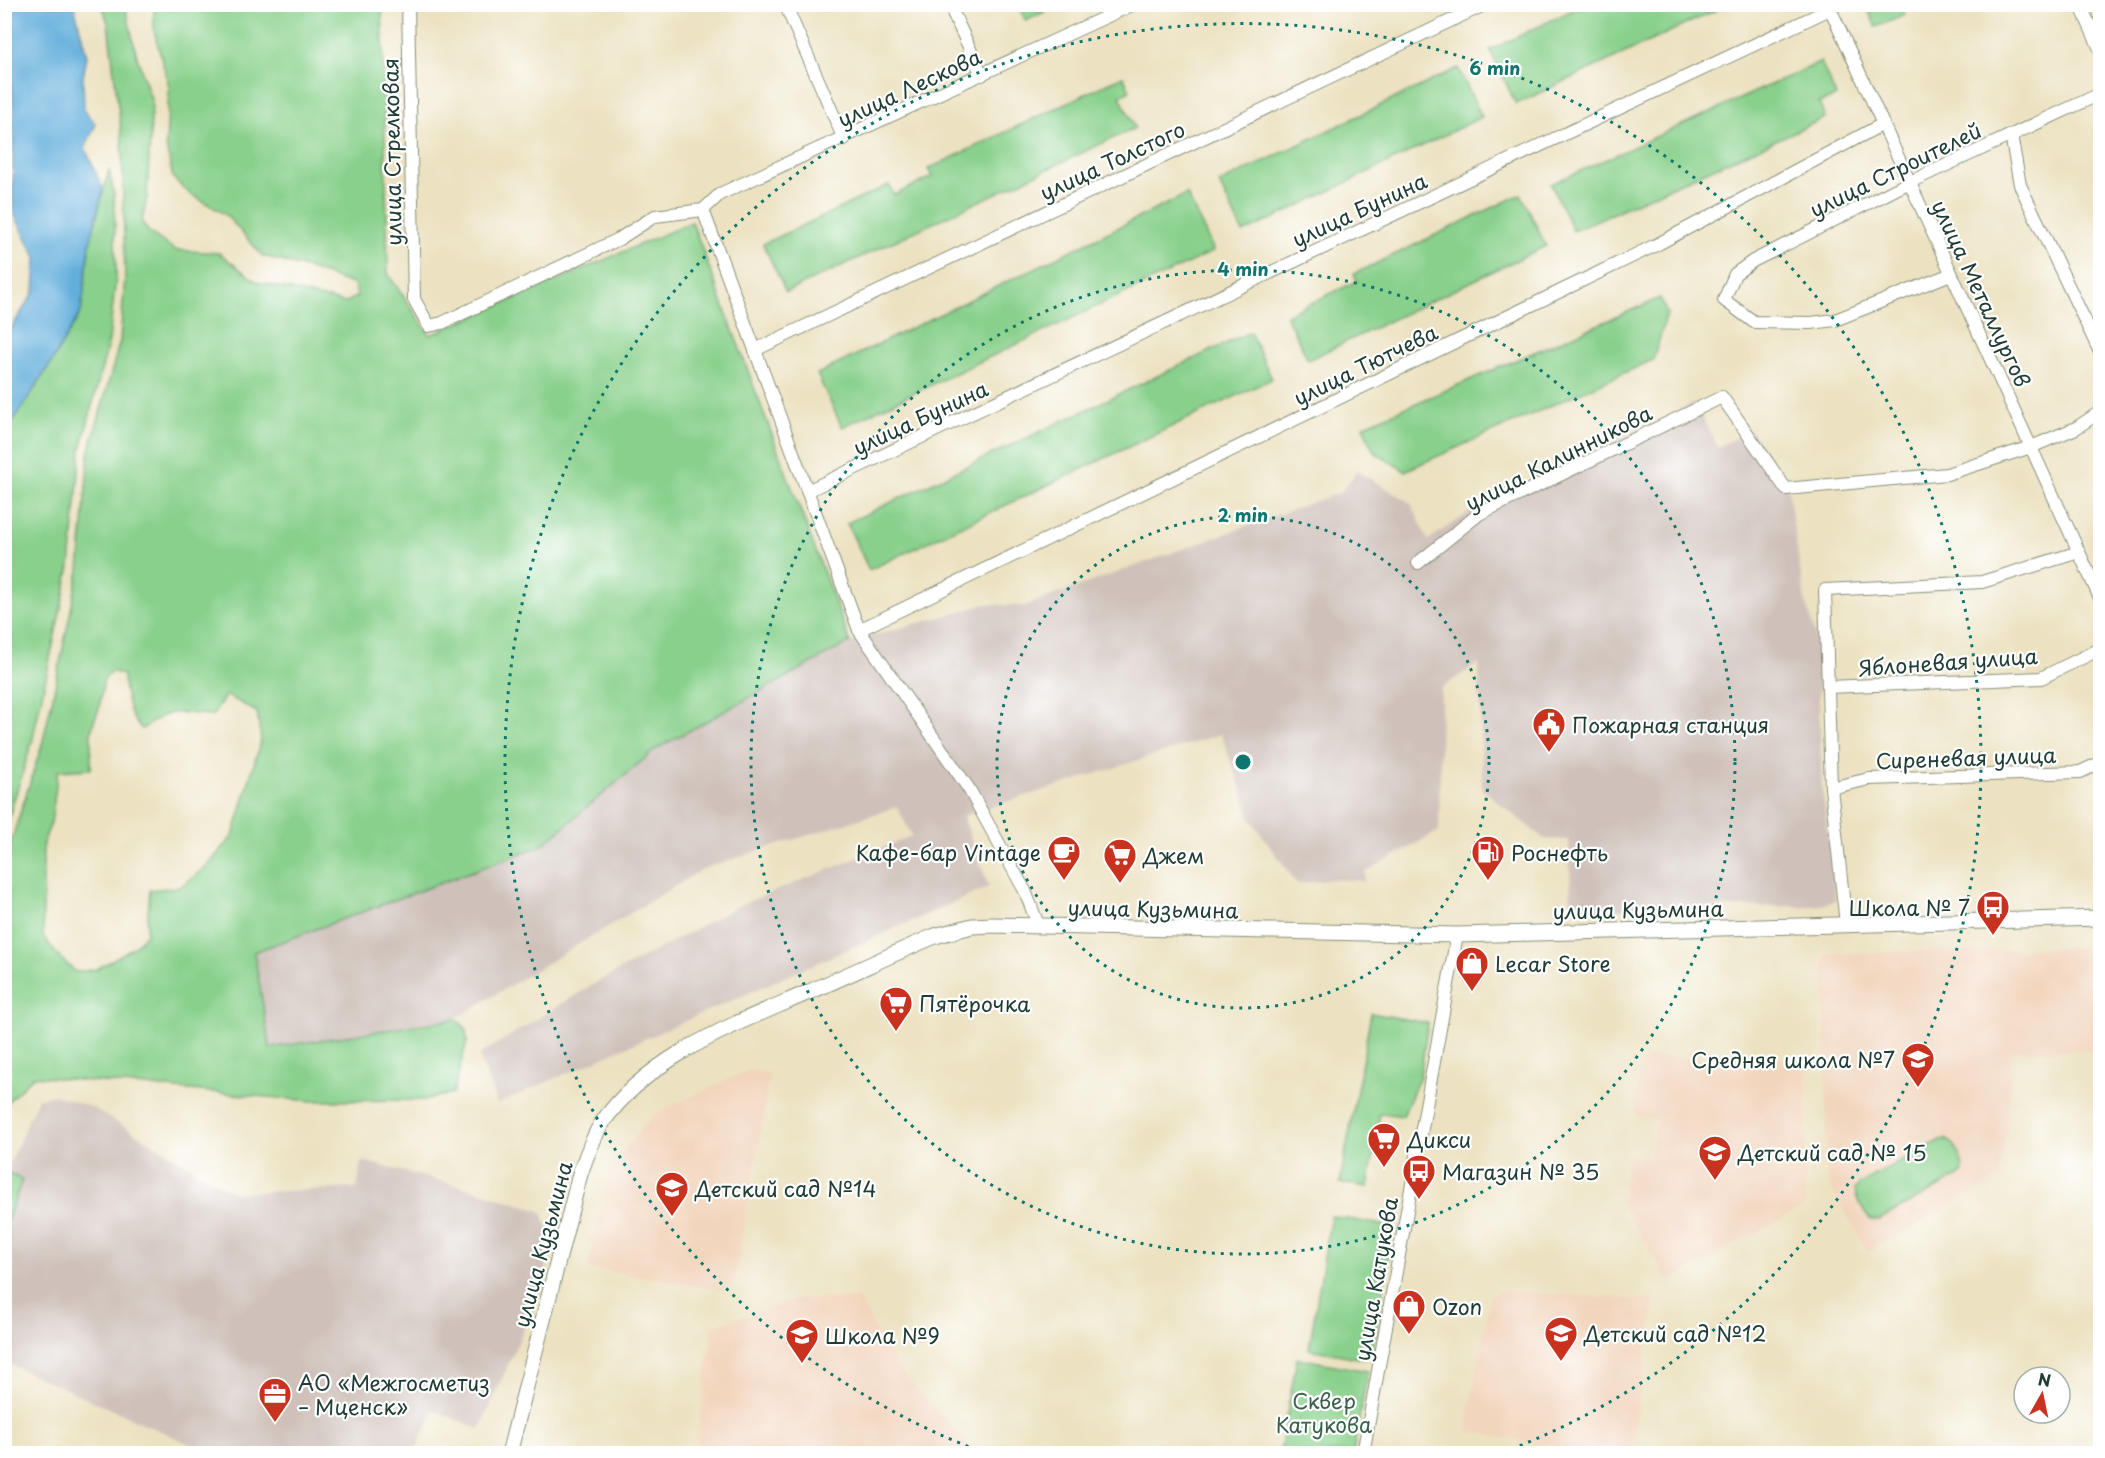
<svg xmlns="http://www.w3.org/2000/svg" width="2105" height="1458" viewBox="0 0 2105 1458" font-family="'Playpen Sans',sans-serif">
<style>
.built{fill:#f2d5bd}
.industrial{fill:#cfc1ba}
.green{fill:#88d08b;stroke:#548660;stroke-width:1.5;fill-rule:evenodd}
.water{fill:#63afdc;stroke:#417688;stroke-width:1.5}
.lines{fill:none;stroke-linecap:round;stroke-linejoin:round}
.minor-casing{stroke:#86907a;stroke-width:14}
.major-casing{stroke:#86907a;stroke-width:17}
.minor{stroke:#fff;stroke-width:12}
.major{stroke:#fff;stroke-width:15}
.ring{fill:none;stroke:#0f766e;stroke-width:3;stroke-dasharray:3 6}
.labels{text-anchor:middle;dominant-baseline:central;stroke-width:4.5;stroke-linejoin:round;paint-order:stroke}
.street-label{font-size:21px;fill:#1f3d34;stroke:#fff}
.poi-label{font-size:21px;fill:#1f3d34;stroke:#fff;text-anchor:start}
.park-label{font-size:21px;fill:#39624a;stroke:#fff}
.centre{fill:#0f766e;stroke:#fff;stroke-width:3}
.ring-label{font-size:18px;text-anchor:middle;font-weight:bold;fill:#0f766e;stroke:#fff;stroke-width:4.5;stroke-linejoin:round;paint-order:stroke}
</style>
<rect width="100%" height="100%" fill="#fff"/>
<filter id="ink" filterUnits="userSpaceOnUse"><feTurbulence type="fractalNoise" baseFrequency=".0167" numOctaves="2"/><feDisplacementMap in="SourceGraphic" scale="12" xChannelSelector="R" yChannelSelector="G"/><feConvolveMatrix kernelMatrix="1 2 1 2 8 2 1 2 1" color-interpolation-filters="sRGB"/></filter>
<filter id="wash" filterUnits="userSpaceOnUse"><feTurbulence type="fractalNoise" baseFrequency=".008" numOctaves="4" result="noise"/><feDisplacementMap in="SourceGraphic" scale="24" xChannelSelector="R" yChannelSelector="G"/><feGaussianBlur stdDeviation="1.35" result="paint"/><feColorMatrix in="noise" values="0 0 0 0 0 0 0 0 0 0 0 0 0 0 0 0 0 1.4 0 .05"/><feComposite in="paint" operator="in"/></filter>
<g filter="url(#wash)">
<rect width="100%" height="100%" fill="#ece2c1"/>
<!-- built -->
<g class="built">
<polygon points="2095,948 2095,1050 2011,1051 2008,1126 1999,1178 1868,1252 1833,1192 1827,1176 1824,954"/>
<polygon points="1648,1058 1807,1060 1805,1206 1668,1281 1621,1202 1628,1156 1649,1159 1657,1120 1635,1114 1641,1064"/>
<polygon points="748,1070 770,1073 735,1281 723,1290 588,1268 610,1166 654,1114"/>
<polygon points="1499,1291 1655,1300 1630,1453 1584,1453 1469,1431 1467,1423 1490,1296"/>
<polygon points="859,1298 884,1346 905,1377 975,1453 695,1453 713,1326 797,1299"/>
</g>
<!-- industrial -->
<g class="industrial">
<polygon points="1694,403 1718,447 1750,430 1787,483 1804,595 1817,642 1822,786 1836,901 1816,906 1571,909 1569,840 1544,839 1482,789 1479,663 1441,688 1439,831 1365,872 1365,881 1334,879 1297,884 1250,818 1243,794 1221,734 963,816 989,887 497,1104 479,1055 592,985 740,905 912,836 897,807 705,868 455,1019 270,1048 254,952 541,846 656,749 850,642 987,604 1024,606 1341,492 1357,471 1411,503 1428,540 1479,506"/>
<polygon points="54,1095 92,1107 234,1193 357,1188 362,1161 468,1188 541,1211 551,1234 543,1285 480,1429 434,1410 414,1453 212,1454 5,1362 4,1227 22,1180 6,1171 38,1098"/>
</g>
<!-- green -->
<g class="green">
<path d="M102 5H125L137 57 152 102 147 197 142 222 149 232 175 250 219 253 257 282 345 303 357 296 355 285 313 270 263 256 225 214 190 194 173 178 166 146 169 86 154 31V5H382L388 274 430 335 692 222 850 642 656 749 541 846 254 952 270 1048 455 1019 466 1028 467 1042 453 1093 423 1100 312 1101 33 1076 5 1105V874L10 845 42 745 52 701 79 571 89 453 120 341 125 278 122 139 108 23ZM112 671 123 675C123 684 129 711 133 718 135 722 139 726 142 729 151 723 162 714 173 713 185 712 199 715 213 715L226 695 257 712 261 740 233 836 206 867 180 887 150 890 146 934 134 947 97 969 76 972 59 957 43 936V843L51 823 58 771 91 769V734L94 721 99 709 104 679Z"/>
<polygon points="1017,5 1058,5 1026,21"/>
<polygon points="1583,5 1583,4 1727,5 1516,104 1490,50"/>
<polygon points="1866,5 1900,5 1905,15 1876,27"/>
<polygon points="1821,62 1836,96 1819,103 1825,118 1573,231 1551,184"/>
<polygon points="1458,68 1482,117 1243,233 1219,183"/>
<polygon points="1123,76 1130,91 1120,96 1135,128 786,292 763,244 889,185 894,195 932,177 928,169"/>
<polygon points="109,170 114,194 116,276 109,340 81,449 70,566 32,742 5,829 5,430 13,421 49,366 81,312 90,243"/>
<polygon points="1187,194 1214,251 842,427 817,374"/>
<polygon points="1521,194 1546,246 1308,360 1286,315 1357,281 1354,274"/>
<polygon points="1660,298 1667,314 1653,360 1405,471 1374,452 1363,426"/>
<polygon points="1250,332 1272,379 869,570 847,523"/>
<polygon points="1371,1013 1428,1023 1420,1076 1403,1116 1380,1113 1368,1187 1340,1183"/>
<path d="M1946 1139C1956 1145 1963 1160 1963 1171L1959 1176 1879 1220H1871C1863 1212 1856 1200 1855 1189L1861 1183 1940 1140Z"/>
<polygon points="5,1171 22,1180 5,1227 4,1171"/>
<polygon points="1331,1216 1388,1226 1392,1234 1372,1353 1363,1359 1309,1349"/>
<polygon points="1297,1358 1368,1371 1353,1453 1280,1453"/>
</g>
<!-- water -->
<polygon class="water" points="5,4 74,5 87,57 83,77 84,110 96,124 85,148 103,189 90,243 81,312 49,366 13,421 5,429 5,338 34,292 36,257 13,212 13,105 5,31"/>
</g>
<g filter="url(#ink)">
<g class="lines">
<defs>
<g id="minor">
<polyline points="408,4 414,299 429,326 442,323 619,239 655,216 703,210"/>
<polyline points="785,4 844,139"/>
<polyline points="949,4 982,75"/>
<polyline points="1828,4 2100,598"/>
<polyline points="2080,4 2100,49"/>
<polyline points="2011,135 2020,185 2100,352"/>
<polyline points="703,210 859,630 969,789 1025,891 1039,927"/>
<polyline points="703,210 720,194 1134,4"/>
<polyline points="1951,274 1835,320 1811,323 1754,322 1724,300 1735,274 1753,261 1910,182 2100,94"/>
<polyline points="755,350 1486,4"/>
<polyline points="807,491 1830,9"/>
<polyline points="1418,563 1479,514 1722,397 1786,489 1947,474 2031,447 2076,428 2100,412"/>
<polyline points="859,630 1658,244 1883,124"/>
<polyline points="1828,687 2041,678 2100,649"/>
<polyline points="1831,788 1869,779 2080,772 2100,763"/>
<polyline points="1846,924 1831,788 1825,590 1982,582 2079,552"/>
<polyline points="1363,1454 1457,935"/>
</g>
<path id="major" d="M509 1454 580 1174C586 1157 592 1139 602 1123 649 1055 736 1024 809 992 851 974 892 954 935 936L972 926 993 925 1457 935 2100 918"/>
</defs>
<!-- minor casing -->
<use href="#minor" class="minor-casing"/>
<!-- major casing -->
<use href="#major" class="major-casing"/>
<!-- minor -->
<use href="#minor" class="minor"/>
<!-- major -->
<use href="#major" class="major"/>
</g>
</g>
<!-- distance rings -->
<g class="ring">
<circle cx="1243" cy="762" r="246"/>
<circle cx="1243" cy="762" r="492"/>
<path d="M985 1453A738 738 0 1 1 1501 1453"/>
</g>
<!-- icons -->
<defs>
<symbol id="civic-pin" viewBox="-11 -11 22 30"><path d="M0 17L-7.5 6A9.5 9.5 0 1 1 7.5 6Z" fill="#c8321e" stroke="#fff"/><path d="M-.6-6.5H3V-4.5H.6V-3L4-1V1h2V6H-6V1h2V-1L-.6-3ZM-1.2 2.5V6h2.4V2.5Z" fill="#fff"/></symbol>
<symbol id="cafe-pin" viewBox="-11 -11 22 30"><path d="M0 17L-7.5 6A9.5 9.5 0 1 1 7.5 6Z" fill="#c8321e" stroke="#fff"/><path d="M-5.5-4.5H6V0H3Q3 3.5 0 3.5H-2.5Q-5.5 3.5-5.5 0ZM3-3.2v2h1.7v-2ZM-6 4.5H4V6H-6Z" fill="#fff"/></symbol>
<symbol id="fuel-pin" viewBox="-11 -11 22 30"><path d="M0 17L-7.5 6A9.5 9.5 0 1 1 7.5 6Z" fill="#c8321e" stroke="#fff"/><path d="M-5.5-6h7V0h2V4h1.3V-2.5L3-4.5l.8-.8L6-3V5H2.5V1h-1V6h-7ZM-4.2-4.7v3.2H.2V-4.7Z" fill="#fff"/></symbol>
<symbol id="supermarket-pin" viewBox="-11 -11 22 30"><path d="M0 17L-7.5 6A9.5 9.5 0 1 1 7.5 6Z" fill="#c8321e" stroke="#fff"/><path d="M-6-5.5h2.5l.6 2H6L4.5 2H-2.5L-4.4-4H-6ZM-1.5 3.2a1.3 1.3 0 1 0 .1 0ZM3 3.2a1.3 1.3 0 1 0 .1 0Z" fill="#fff"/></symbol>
<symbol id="bus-pin" viewBox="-11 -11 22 30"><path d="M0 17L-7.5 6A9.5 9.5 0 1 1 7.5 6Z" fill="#c8321e" stroke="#fff"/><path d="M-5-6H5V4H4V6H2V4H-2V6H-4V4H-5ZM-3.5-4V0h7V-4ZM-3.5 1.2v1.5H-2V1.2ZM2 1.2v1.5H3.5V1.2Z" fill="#fff"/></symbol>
<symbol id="shop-pin" viewBox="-11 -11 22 30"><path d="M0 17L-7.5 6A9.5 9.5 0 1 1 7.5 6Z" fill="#c8321e" stroke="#fff"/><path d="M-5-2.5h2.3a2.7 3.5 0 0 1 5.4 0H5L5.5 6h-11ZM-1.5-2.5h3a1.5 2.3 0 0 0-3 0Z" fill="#fff"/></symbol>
<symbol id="school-pin" viewBox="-11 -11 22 30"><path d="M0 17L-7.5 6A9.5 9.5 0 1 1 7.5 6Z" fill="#c8321e" stroke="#fff"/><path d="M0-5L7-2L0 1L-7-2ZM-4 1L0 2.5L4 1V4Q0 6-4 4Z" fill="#fff"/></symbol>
<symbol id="office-pin" viewBox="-11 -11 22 30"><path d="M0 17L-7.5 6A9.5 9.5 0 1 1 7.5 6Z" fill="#c8321e" stroke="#fff"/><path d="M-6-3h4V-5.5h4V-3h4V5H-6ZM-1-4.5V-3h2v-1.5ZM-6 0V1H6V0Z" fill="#fff"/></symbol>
</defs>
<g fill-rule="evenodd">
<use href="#civic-pin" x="1530" y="705" width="38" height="52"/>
<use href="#cafe-pin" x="1045" y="833" width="38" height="52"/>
<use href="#fuel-pin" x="1469" y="833" width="38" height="52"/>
<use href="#supermarket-pin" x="1101" y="836" width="38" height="52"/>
<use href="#bus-pin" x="1974" y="888" width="38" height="52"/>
<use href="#shop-pin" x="1453" y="944" width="38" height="52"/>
<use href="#supermarket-pin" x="877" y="984" width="38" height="52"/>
<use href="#school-pin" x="1899" y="1040" width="38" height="52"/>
<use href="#supermarket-pin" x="1365" y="1120" width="38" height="52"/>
<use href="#school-pin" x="1696" y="1133" width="38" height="52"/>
<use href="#bus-pin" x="1400" y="1152" width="38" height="52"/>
<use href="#school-pin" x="653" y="1169" width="38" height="52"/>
<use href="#shop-pin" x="1390" y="1287" width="38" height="52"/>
<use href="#school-pin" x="1542" y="1314" width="38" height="52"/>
<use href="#school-pin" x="783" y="1316" width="38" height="52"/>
<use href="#office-pin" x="256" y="1375" width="38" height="52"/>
</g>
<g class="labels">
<!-- street labels -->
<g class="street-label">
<text transform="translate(909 87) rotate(-25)">улица Лескова</text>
<text transform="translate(391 152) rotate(-91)">улица Стрелковая</text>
<text transform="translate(1112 160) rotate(-25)">улица Толстого</text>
<text transform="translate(1895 169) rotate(-26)">улица Строителей</text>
<text transform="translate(1359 209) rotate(-25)">улица Бунина</text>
<text transform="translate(1982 293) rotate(65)">улица Металлургов</text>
<text transform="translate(1365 364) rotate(-26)">улица Тютчева</text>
<text transform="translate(920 417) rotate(-25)">улица Бунина</text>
<text transform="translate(1558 457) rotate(-27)">улица Калинникова</text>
<text transform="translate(1948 661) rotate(-4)">Яблоневая улица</text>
<text transform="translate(1966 757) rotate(-2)">Сиреневая улица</text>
<text transform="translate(1153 908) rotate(1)">улица Кузьмина</text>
<text transform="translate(1638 909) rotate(-1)">улица Кузьмина</text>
<text transform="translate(542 1244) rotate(-75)">улица Кузьмина</text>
<text transform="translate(1375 1279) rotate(-80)">улица Катукова</text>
</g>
<!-- poi labels -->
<g class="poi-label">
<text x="1572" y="724">Пожарная станция</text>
<text x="1041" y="852" text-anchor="end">Кафе-бар Vintage</text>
<text x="1511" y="852">Роснефть</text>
<text x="1143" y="855">Джем</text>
<text x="1970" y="907" text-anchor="end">Школа № 7</text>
<text x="1495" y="963">Lecar Store</text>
<text x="919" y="1003">Пятёрочка</text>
<text x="1895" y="1059" text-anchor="end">Средняя школа №7</text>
<text x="1407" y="1139">Дикси</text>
<text x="1738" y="1152">Детский сад № 15</text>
<text x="1442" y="1171">Магазин № 35</text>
<text x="695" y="1188">Детский сад №14</text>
<text x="1432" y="1306">Ozon</text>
<text x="1584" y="1333">Детский сад №12</text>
<text x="825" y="1335">Школа №9</text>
<text x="298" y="1382">АО «Межгосметиз<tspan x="298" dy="24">– Мценск»</tspan></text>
</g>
<!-- park labels -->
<g class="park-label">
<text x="1324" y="1400">Сквер<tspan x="1324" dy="24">Катукова</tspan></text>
</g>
</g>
<circle cx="1243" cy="762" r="9" class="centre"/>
<g class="ring-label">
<text x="1495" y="75">6 min</text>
<text x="1243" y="276">4 min</text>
<text x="1243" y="522">2 min</text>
</g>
<!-- margin -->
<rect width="2105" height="1458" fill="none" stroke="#fff" stroke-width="24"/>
<!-- north arrow -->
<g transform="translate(2042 1395) rotate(9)"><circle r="28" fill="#ffffff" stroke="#a5b1ae" stroke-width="1.5"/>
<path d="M0-4.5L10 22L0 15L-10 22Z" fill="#c8321e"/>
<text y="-9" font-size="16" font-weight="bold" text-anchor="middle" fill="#1f3d34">N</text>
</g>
</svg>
